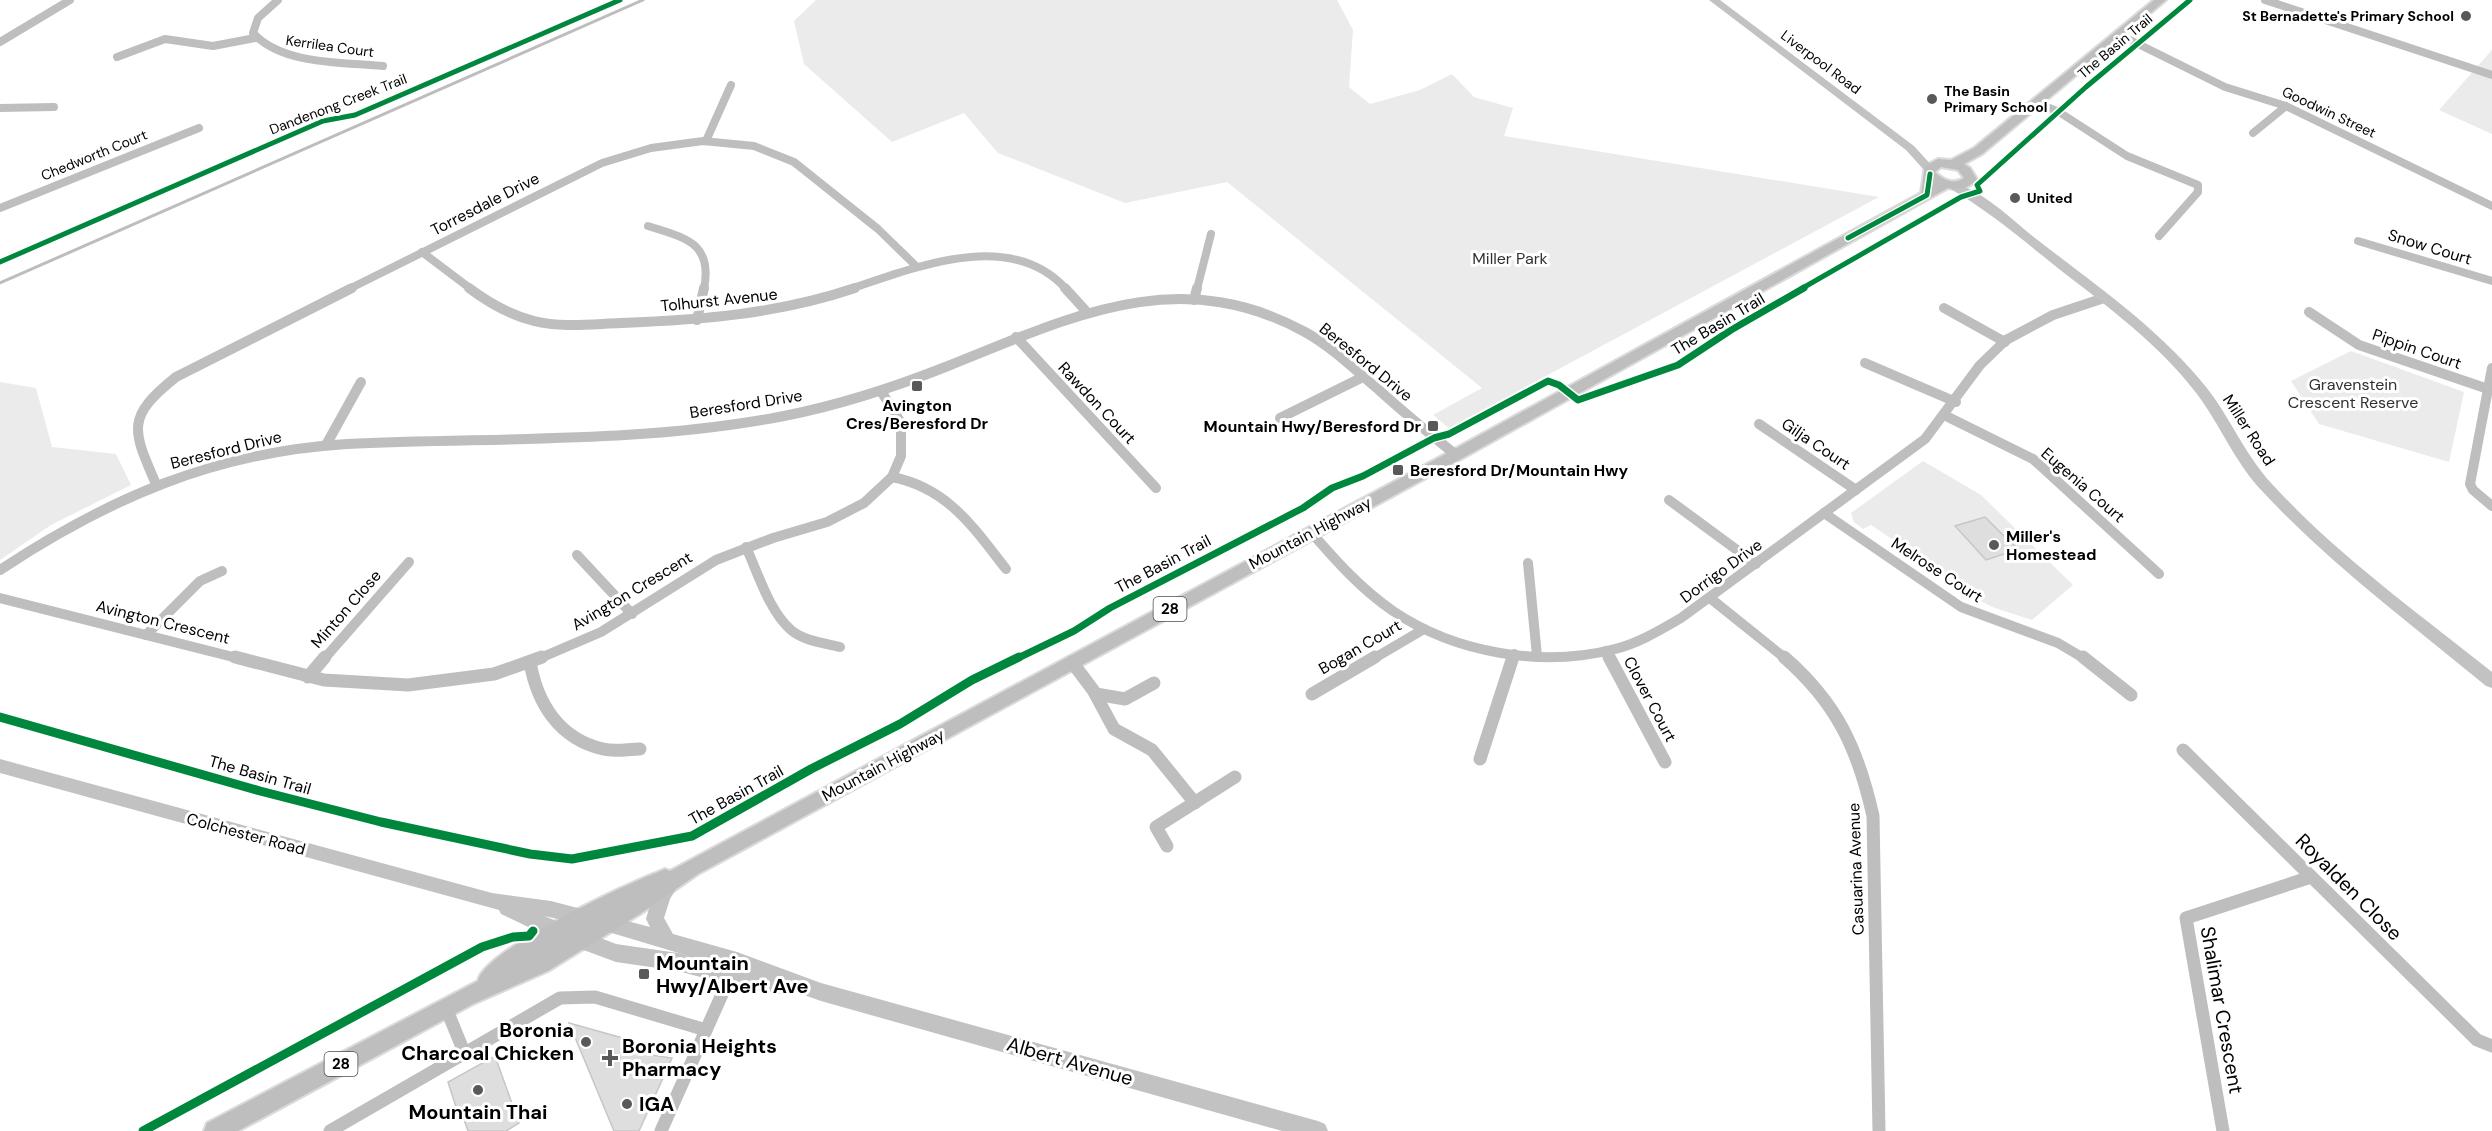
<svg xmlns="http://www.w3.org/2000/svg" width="2492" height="1131" viewBox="0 0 2492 1131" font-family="'DM Sans',sans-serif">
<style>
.green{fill:#ebebeb}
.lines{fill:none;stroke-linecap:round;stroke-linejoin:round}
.stream{stroke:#bdbdbd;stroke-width:3}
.building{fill:#dedede;stroke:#c6c6c6;stroke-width:1.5}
.primary-casing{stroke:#dbdbdb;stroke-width:4}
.minor-far2{stroke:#bebebe;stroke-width:8}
.minor-far1{stroke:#bebebe;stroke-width:10}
.minor{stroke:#bebebe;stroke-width:13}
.secondary{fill:#c2c2c2;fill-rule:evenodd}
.primary{fill:#bebebe;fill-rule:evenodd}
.cycleway-far2-casing{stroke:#fff;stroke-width:8}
.cycleway-far1-casing{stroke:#fff;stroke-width:10}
.cycleway-casing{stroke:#fff;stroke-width:13}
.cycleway-far2{stroke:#00873e;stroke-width:5}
.cycleway-far1{stroke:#00873e;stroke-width:7}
.cycleway{stroke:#00873e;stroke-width:9}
.poi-dot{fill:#595959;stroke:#fff;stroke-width:2}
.labels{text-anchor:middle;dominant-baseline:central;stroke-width:6;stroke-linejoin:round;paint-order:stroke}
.far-poi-label{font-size:14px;font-weight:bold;fill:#000;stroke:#fff;text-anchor:start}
.far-street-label{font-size:14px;fill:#000;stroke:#fff}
.shield{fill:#fff;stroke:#4c4c4c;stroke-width:1.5}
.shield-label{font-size:15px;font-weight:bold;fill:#000}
.street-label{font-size:16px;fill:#000;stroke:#fff}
.park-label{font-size:16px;fill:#313131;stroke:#fff}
.poi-label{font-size:16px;font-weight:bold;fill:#000;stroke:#fff;text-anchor:start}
.near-street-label{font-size:20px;fill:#000;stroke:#fff}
.near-poi-label{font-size:20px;font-weight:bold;fill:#000;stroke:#fff;text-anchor:start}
</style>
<rect width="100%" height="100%" fill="#fff"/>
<!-- green -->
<g class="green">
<polygon points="816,0 1337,0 1353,30 1349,87 1370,104 1420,90 1452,74 1474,97 1513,108 1504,136 1879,197 1449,428 1433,415 1482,388 1227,182 1125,203 998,153 964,113 892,142 804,64 794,21"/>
<polygon points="2492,50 2492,134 2439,110"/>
<polygon points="2351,351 2464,392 2449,462 2319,424 2291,381"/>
<polygon points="0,382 36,388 52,447 116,454 131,485 51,525 0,560"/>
<polygon points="1923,461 1981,495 2073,585 2032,620 1995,608 1953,588 1955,581 1871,525 1863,529 1854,522 1851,513"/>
</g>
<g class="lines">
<!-- stream -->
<polyline class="stream" points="0,283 643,0"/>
</g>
<!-- building -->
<g class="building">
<polygon points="1985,517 2009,541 2019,549 1986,560 1955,526"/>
<polygon points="569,1023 655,1047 651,1055 672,1058 639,1131 614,1131"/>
<polygon points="495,1056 519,1123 506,1131 468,1131 460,1108 457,1110 448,1082"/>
</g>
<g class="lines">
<defs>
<path id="primary" d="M2154 0H2166L1982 154 1964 164 1970 168 1977 179C1970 188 1959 190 1948 188L1461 459 698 874 640 914 548 971 473 1004 238 1131H204L207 1123 478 981C483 951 626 884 658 872L665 869 670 871 1451 451 1921 193 1925 166 1938 159 1951 160 1974 148ZM1941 167 1958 170 1964 178C1954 185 1943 180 1935 172Z"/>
</defs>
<!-- primary casing -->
<use href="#primary" class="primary-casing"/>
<!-- minor-far2 -->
<g class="minor-far2">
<path d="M278 0 258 18 253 33C282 65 343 62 383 66"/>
<polyline points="2265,0 2492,75"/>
<polyline points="2120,35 2225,87 2286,106 2492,206"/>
<polyline points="0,42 70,0"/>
<polyline points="117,57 165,39 213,46 255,38"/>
<polyline points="2037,103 2059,112 2127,156 2198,185 2198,192 2159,236"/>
<polyline points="0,108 54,107"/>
<polyline points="2253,133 2286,106"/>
<polyline points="706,141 731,85"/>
<polyline points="0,208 199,128"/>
<path d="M648 226C686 238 713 243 704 289"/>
<polyline points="2358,241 2492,281"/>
<polyline points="422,252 471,289"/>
<polyline points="349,289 602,163 651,148 703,141 754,146 794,162 878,229 916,266"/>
<path d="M850 289C916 267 1011 228 1066 289"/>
<polyline points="1197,289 1211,234"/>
</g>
<!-- minor-far1 -->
<g class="minor-far1">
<path d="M469 288C489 303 510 315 534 321 562 328 592 324 621 323 701 320 778 314 855 288"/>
<polyline points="1065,288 1085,310"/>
<polyline points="1194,300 1197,288"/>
<polyline points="1944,308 2005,342"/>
<polyline points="2309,312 2359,345 2488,389"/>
<polyline points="697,320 704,288"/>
<polyline points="1016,337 1156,488"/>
<polyline points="1865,363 1956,402"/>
<polyline points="2492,368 2470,484 2473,490 2492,506"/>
<polyline points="1946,416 2033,459 2159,574"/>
<polyline points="1280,418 1363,377"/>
<polyline points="1759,424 1856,490"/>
<polyline points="326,445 361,382"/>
<path d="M892 477C948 488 973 527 1006 569"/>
<path d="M156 484C132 429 126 417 176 377L352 288"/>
<polyline points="1669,500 1756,564"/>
<polyline points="1824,513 1961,607 2058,643 2085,659"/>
<path d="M1311 532C1336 561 1361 589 1393 611 1455 653 1542 668 1615 649 1639 643 1660 630 1681 618L1925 439 1980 365 2006 340 2053 315 2104 298"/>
<path d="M746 547C758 573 769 611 791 630 804 641 824 643 840 647"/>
<polyline points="577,555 632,614"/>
<polyline points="1528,563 1537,656"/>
<path d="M0 570C109 498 215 452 347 444 493 437 640 444 784 416 840 405 895 387 948 366 1069 318 1177 262 1305 332 1332 347 1355 370 1379 390 1404 413 1430 434 1456 455"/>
<polyline points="0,598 241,659"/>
<polyline points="1710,598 1786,659"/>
<polyline points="146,635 200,581 222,571"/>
<polyline points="1606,651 1610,659"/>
<polyline points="324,659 409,562"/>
<polyline points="538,659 601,632 716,560 773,538 827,522 864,503 892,477 901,456 901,423 881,391"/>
<polyline points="1373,659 1424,629"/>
<polyline points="1512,659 1514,654"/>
</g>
<!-- minor -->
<g class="minor">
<polyline points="235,657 324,680 408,685 494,674 542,657"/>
<polyline points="1609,657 1665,762"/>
<path d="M1784 657C1837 703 1858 749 1873 816L1879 1131"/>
<polyline points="2083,657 2131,695"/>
<path d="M530 662C537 703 559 739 603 749 615 752 628 749 640 749"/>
<polyline points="1072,662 1093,690 1114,729 1152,750 1195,803"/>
<polyline points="308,677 325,657"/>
<polyline points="1096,694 1125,699 1154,683"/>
<polyline points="1312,694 1375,657"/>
<polyline points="2183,750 2477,1040 2492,1046"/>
<polyline points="1480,759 1513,657"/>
<polyline points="1167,846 1156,827 1235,777"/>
<polyline points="446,1008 464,1052"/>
<polyline points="330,1131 560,998 595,997 706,1030"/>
<polyline points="661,1131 732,972"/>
<polyline points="2223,1131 2186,918 2311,877"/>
</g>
<!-- secondary -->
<g class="secondary">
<polygon points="1709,0 1720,0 1914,146 1933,167 1933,171 1925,171 1906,150"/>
<path d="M1953 183C1984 191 2011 219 2035 238 2094 284 2159 328 2206 387 2230 417 2245 455 2272 484 2337 555 2417 612 2492 672V688L2486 686C2410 623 2330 564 2263 492 2235 463 2221 426 2197 394 2160 345 2107 306 2059 269 2023 240 1989 211 1949 188L1947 186Z"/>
<path d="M0 759 492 893 551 901 650 927 646 919C651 904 655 880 671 874L677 876 680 882 670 899 664 918 673 934 737 952 821 983 1318 1121 1325 1124 1328 1131H1282L821 1001 790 990 783 994 730 985 678 971 616 962 551 938 501 914 499 910 0 773ZM544 916 585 925 702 960 678 953 616 944Z"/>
</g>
<!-- primary -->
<use href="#primary" class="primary"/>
<defs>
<g id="cycleway-far2">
<polyline points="1848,238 1927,195 1930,174"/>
<polyline points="0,262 323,121 355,115 620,0"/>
<polyline points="1801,289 1961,197 1980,191 1977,185 2086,87 2190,0"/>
</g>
<polyline id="cycleway-far1" points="1016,659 1074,631 1110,608 1303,508 1332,488 1363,476 1434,438 1449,434 1548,381 1559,385 1578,400 1678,365 1731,330 1804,288"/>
<g id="cycleway">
<polyline points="0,717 260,791 381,822 530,854 572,859 692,836 811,769 900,724 972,680 1019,657"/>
<polyline points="143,1131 482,947 513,937 529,936 533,931"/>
</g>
</defs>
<!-- cycleway-far2 casing -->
<use href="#cycleway-far2" class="cycleway-far2-casing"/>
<!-- cycleway-far1 casing -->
<use href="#cycleway-far1" class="cycleway-far1-casing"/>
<!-- cycleway casing -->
<use href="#cycleway" class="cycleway-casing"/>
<!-- cycleway-far2 -->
<use href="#cycleway-far2" class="cycleway-far2"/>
<!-- cycleway-far1 -->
<use href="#cycleway-far1" class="cycleway-far1"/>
<!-- cycleway -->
<use href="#cycleway" class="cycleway"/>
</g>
<!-- markers -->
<g class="poi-dot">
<circle cx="2466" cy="16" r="6"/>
<circle cx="1932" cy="99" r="6"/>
<circle cx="2015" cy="198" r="6"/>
<rect x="911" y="380" width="12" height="12" rx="3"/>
<rect x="1427" y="420" width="12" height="12" rx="3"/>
<rect x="1392" y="464" width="12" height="12" rx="3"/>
<circle cx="1994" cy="545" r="6"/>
<rect x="638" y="968" width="12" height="12" rx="3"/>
<circle cx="586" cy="1042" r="6"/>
<path d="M607 1049h6v6h6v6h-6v6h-6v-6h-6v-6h6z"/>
<circle cx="478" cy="1090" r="6"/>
<circle cx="627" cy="1104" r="6"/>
</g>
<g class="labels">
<!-- far-poi labels -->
<g class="far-poi-label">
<text x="2454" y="16" text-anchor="end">St Bernadette's Primary School</text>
<text x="1944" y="91">The Basin<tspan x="1944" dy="16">Primary School</tspan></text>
<text x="2027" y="198">United</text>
</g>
<!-- far-street labels -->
<g class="far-street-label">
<text transform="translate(330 46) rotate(8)">Kerrilea Court</text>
<text transform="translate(2115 46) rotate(-40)">The Basin Trail</text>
<text transform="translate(1821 62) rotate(37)">Liverpool Road</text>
<text transform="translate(338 104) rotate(-21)">Dandenong Creek Trail</text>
<text transform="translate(2329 112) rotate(25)">Goodwin Street</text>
<text transform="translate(94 155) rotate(-22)">Chedworth Court</text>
</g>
<!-- shield labels -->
<g class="shield">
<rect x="1153.5" y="597" width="33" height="24" rx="4.5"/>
<rect x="324.5" y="1052" width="33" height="24" rx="4.5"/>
</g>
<g class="shield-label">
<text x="1170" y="609">28</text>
<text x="341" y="1064">28</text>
</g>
<!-- street labels -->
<g class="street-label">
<text transform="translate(485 204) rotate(-27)">Torresdale Drive</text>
<text transform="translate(2430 247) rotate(17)">Snow Court</text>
<text transform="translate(719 300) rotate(-6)">Tolhurst Avenue</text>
<text transform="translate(1718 324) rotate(-31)">The Basin Trail</text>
<text transform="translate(2417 349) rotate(19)">Pippin Court</text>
<text transform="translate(1366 362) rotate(39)">Beresford Drive</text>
<text transform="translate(1097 403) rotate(47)">Rawdon Court</text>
<text transform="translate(746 404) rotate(-9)">Beresford Drive</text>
<text transform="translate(2249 430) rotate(57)">Miller Road</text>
<text transform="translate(1816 444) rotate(34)">Gilja Court</text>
<text transform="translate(226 450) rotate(-14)">Beresford Drive</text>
<text transform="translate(2083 485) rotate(41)">Eugenia Court</text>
<text transform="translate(1310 533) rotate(-28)">Mountain Highway</text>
<text transform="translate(1163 564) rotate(-28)">The Basin Trail</text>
<text transform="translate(1937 570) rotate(33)">Melrose Court</text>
<text transform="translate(1721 571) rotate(-36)">Dorrigo Drive</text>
<text transform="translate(632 591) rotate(-31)">Avington Crescent</text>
<text transform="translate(346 609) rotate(-49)">Minton Close</text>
<text transform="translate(163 622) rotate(14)">Avington Crescent</text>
<text transform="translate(1360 647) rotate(-30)">Bogan Court</text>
<text transform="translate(1650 699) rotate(62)">Clover Court</text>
<text transform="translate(883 765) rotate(-28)">Mountain Highway</text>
<text transform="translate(260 775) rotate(16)">The Basin Trail</text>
<text transform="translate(736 795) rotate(-29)">The Basin Trail</text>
<text transform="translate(246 834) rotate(15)">Colchester Road</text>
<text transform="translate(1856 869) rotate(-92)">Casuarina Avenue</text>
</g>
<!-- park labels -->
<g class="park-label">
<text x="1510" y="258">Miller Park</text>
<text x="2353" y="384">Gravenstein<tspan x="2353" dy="18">Crescent Reserve</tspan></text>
</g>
<!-- poi labels -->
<g class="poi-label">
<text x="917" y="405" text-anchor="middle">Avington<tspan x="917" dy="18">Cres/Beresford Dr</tspan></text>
<text x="1421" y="426" text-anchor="end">Mountain Hwy/Beresford Dr</text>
<text x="1410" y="470">Beresford Dr/Mountain Hwy</text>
<text x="2006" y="536">Miller's<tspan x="2006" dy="18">Homestead</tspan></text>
</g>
<!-- near-street labels -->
<g class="near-street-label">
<text transform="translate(2349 887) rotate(45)">Royalden Close</text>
<text transform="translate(2222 1010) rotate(80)">Shalimar Crescent</text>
<text transform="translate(1070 1061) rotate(16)">Albert Avenue</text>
</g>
<!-- near-poi labels -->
<g class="near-poi-label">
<text x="656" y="963">Mountain<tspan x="656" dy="23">Hwy/Albert Ave</tspan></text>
<text x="574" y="1030" text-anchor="end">Boronia<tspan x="574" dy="23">Charcoal Chicken</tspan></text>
<text x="622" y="1046">Boronia Heights<tspan x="622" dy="23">Pharmacy</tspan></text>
<text x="639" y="1104">IGA</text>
<text x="478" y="1112" text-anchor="middle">Mountain Thai</text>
</g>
</g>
</svg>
